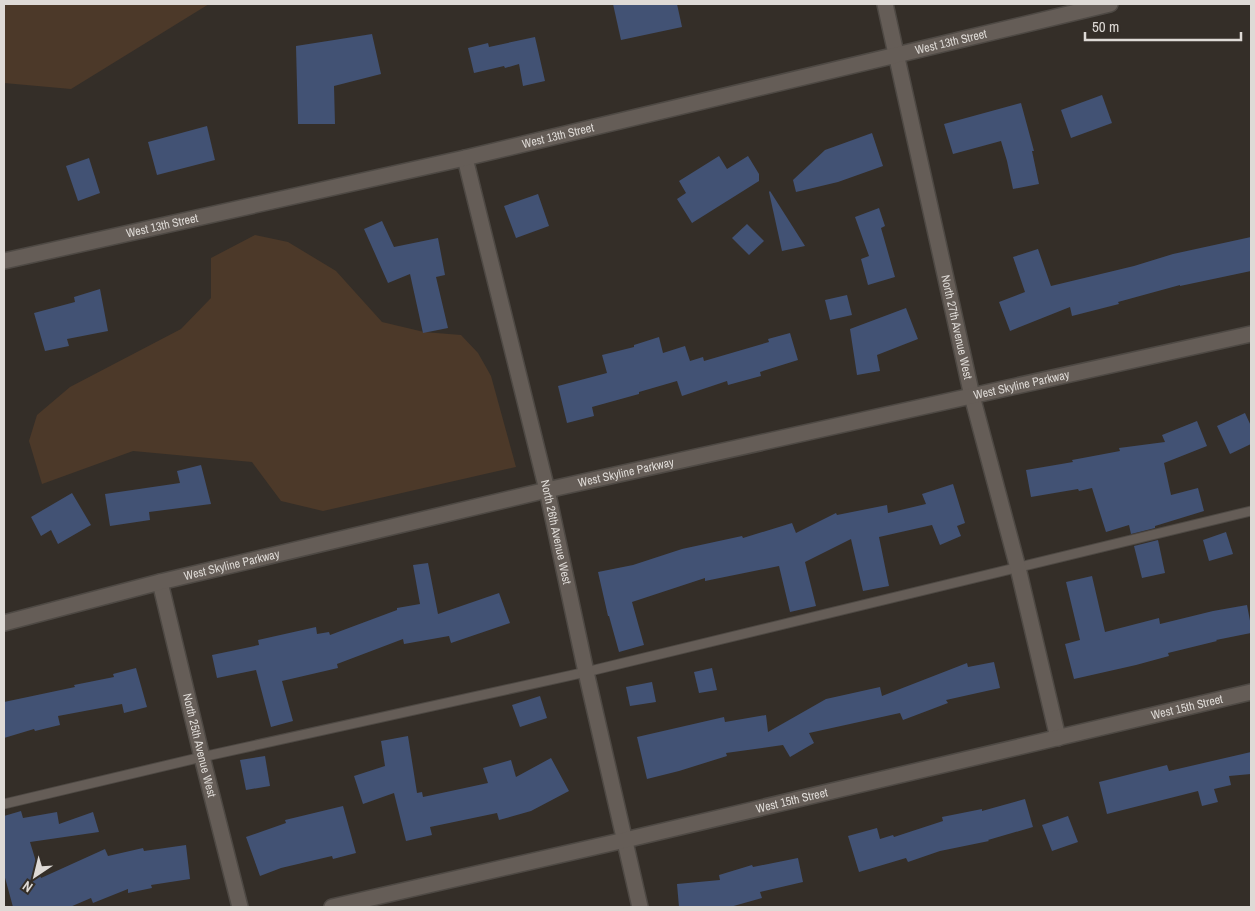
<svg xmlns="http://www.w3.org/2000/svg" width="1255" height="911" viewBox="0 0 1255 911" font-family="'Archivo Narrow',sans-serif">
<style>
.green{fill:#4c3929}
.building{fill:#425274}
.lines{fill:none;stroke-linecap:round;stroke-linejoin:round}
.lane-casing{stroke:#4e4944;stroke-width:11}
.street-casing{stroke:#4e4944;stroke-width:18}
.secondary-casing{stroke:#4e4944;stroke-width:18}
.lane{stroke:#655d57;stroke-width:9}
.street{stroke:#655d57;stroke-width:15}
.secondary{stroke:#655d57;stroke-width:15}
.labels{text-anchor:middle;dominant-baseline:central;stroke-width:5;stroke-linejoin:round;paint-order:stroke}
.street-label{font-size:12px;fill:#dedad6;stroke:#342e28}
</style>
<rect width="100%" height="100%" fill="#342e28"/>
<!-- green -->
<g class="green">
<polygon points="4,4 209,4 71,89 4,83"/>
<polygon points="255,235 288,242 336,271 382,322 424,332 461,335 478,353 491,376 516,467 323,511 281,501 252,462 133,451 42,484 29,441 37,415 70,387 181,329 211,298 211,258"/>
</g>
<!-- building -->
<g class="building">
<polygon points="613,4 677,4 682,27 621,40"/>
<polygon points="372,34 381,74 334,86 335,124 298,124 296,46"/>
<polygon points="535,37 545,81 523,86 519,64 505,68 504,66 474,73 468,48 488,43 489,47"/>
<polygon points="1102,95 1112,123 1071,138 1061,110"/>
<polygon points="1021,103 1034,151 1032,151 1039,184 1013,189 1007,161 1001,141 953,154 944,124"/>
<polygon points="207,126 215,160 157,175 148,142"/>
<polygon points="872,133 883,166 838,182 796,192 793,180 825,150"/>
<polygon points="719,156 727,169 748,156 759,174 759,181 692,223 677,199 686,193 679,181"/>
<polygon points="89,158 100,193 78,201 66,166"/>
<polygon points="770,191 805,246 782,251 769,192"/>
<polygon points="538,194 549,226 516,238 504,206"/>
<polygon points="879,208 885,226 881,228 895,277 868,285 861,259 869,256 855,217"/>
<polygon points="382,221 394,247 438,238 445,275 436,277 448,328 423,333 410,274 388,283 364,229"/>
<polygon points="747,224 764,241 749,255 732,238"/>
<polygon points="1251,237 1251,271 1180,286 1180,285 1118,302 1119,304 1072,316 1070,307 1010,331 999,302 1025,292 1013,257 1038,249 1051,286 1134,266 1173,254"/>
<polygon points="100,289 108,331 67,339 69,346 45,351 34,313 75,302 74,297"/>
<polygon points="847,295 852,315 830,320 825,300"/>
<polygon points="906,308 918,339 877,355 880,371 857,375 850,329"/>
<polygon points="790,333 798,360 760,372 761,376 728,385 727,381 682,396 677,381 639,392 639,394 592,407 594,416 567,423 558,386 607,373 602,355 634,347 634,345 659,337 663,353 685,346 690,361 703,357 704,361 769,342 768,339"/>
<polygon points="1245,413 1251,426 1251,444 1230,454 1217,426"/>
<polygon points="1197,421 1207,446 1164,463 1171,495 1198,488 1204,511 1155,526 1155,528 1131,534 1129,525 1106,532 1092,488 1079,491 1078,489 1031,497 1026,470 1073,462 1072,460 1120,451 1119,448 1165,442 1162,435"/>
<polygon points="201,465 211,504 149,512 150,520 110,526 105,494 180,483 177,471"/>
<polygon points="953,484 965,523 957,526 961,536 940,545 932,525 879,537 889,586 863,591 851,539 805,562 816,606 790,612 779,566 705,581 705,578 632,602 644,645 619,652 609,616 608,616 598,572 633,565 682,549 742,536 743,538 792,523 796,533 836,513 837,515 887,505 888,513 926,504 922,494"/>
<polygon points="72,493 91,525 58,544 51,530 41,536 31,517"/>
<polygon points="1226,532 1233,554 1209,561 1203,540"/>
<polygon points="1158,540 1165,573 1142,578 1134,546"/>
<polygon points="428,563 438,614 499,593 510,623 451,643 449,636 404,644 403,639 337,664 338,668 282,681 293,721 271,727 256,670 217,678 212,655 259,645 258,640 316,627 317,634 329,632 330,635 397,610 397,608 420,604 413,565"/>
<polygon points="1092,576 1105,632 1159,618 1160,624 1213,611 1247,605 1251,626 1251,633 1216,640 1217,641 1168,653 1169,656 1136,665 1074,679 1065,644 1080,640 1066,582"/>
<polygon points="994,662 1000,688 946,700 948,703 903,720 900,713 809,733 814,743 790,757 783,745 726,753 727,756 679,771 647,779 637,737 724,717 725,722 766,715 768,732 826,699 880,687 882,696 967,663 968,667"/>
<polygon points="136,668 147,707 124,713 122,704 58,716 60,725 35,731 34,729 4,738 4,702 75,687 74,685 114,677 113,674"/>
<polygon points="712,668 717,690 699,693 694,672"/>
<polygon points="652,682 656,702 630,706 626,687"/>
<polygon points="540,696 547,718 520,727 512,705"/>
<polygon points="408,736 417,793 422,792 423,797 488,783 483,768 511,760 516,777 551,758 569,791 531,811 499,820 497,813 430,827 432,835 406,841 394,793 363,804 354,776 385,766 381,741"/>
<polygon points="1251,752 1251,774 1229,776 1231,785 1214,789 1218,802 1202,806 1198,791 1107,814 1099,782 1167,765 1169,771"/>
<polygon points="265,756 270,786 246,790 240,760"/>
<polygon points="1025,799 1033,827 988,840 989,841 940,851 908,862 906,858 859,872 848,836 877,828 880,839 893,835 894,837 943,821 942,817 982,809 982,811"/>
<polygon points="343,806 356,853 333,859 332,856 281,868 260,876 246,837 286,823 285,820"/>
<polygon points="21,811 23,818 57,812 59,824 93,812 99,832 30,842 41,878 105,849 108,856 143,848 144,851 186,845 190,879 151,885 152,888 128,893 128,889 93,903 91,898 70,907 13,907 4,874 4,816"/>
<polygon points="1068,816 1078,842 1052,851 1042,825"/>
<polygon points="798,858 803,882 760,892 762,898 730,907 679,907 677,884 720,880 719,875 752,865 753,867"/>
</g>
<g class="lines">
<defs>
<polyline id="lane" points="4,804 202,757 586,672 1251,511"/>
<g id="street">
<path id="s1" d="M885 4 972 396 1018 568 1058 738"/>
<path id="s2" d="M465 158 547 490 586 672 640 907"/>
<path id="s3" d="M4 261 465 158 1110 4"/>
<path id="s4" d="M160 582 202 757 240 907"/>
<path id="s5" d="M332 907 625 840 1251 692"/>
</g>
<g id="secondary">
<path id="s6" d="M4 623 160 582 547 490 1251 334"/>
</g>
</defs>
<!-- lane casing -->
<use href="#lane" class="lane-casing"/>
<!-- street casing -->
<use href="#street" class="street-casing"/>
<!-- secondary casing -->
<use href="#secondary" class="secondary-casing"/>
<!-- lane -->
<use href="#lane" class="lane"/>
<!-- street -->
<use href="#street" class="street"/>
<!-- secondary -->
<use href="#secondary" class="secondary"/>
</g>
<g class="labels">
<!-- street labels -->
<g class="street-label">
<text stroke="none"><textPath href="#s3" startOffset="972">West 13th Street</textPath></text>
<text stroke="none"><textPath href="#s3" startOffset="568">West 13th Street</textPath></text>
<text stroke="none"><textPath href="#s3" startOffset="162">West 13th Street</textPath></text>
<text stroke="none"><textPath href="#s1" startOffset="331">North 27th Avenue West</textPath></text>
<text stroke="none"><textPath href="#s6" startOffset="1045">West Skyline Parkway</textPath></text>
<text stroke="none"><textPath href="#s6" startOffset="640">West Skyline Parkway</textPath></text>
<text stroke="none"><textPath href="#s2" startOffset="385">North 26th Avenue West</textPath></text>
<text stroke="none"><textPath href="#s6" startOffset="235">West Skyline Parkway</textPath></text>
<text stroke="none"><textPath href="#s5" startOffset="878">West 15th Street</textPath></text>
<text stroke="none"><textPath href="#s4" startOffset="168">North 25th Avenue West</textPath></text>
<text stroke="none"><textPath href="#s5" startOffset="472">West 15th Street</textPath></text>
</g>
</g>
<!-- border -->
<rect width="1255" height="911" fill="none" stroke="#dedad6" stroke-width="10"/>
<!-- north arrow -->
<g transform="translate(35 876) rotate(215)" stroke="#342e28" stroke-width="4" paint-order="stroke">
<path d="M0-4L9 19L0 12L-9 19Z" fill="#dedad6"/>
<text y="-8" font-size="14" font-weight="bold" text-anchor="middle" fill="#dedad6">N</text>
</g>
<!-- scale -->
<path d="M1085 32v8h156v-8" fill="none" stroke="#dedad6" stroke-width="2.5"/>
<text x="1092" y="32" font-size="15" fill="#dedad6" stroke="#342e28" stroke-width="4" paint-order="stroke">50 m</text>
</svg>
